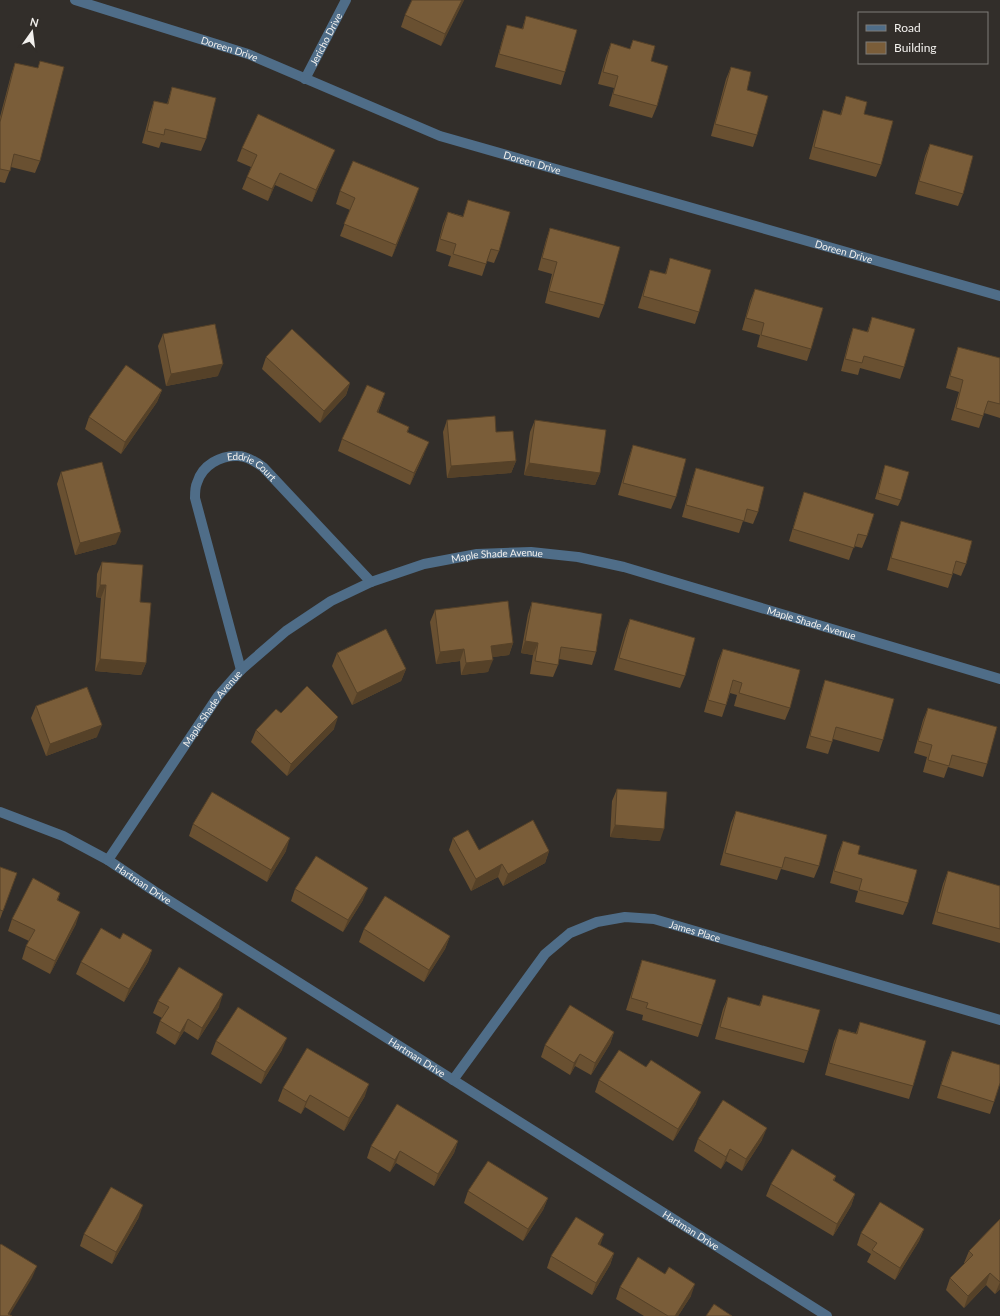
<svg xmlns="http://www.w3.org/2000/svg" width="1000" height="1316" viewBox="0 0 1000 1316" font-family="Lato,sans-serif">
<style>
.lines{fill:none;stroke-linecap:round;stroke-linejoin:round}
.minor{stroke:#4f6d88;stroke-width:10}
.wall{fill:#695031}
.shaded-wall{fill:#554128}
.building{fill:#7a5d39;stroke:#554128}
.labels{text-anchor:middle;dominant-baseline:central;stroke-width:3;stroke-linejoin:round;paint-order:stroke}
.street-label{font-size:10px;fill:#f3f1ee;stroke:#322e2a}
</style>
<rect width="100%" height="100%" fill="#322e2a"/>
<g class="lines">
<!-- minor -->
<g class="minor">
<path id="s1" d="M75 0 248 54 440 136 1000 296"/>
<path id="s2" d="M305 79 346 0"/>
<path id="s3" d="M241 670 195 498C195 493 195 487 197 483 202 465 221 455 238 456 247 456 256 462 263 467L371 582"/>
<path id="s4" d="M0 812 63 836 108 860 154 891 827 1316"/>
<path id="s5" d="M108 860 218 696 241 670 286 631 331 601 371 582 424 564 477 554 531 552 578 557 624 567 1000 679"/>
<path id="s6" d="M453 1080 545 954 570 933 597 922 625 917 654 919 1000 1020"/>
</g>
</g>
<!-- wall -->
<g class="wall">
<polygon points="464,0 441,46 401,27 405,15"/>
<polygon points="526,16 565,72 561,85 495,67 503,37 507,25 522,29"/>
<polygon points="633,40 651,61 657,106 652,118 609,106 614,88 598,84 606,56 611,43 630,49"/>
<polygon points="40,61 40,161 35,173 11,167 5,183 0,182 0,117 11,75 15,63 38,68"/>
<polygon points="731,67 747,90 757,135 753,147 711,136 726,79"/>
<polygon points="172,87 206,139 201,151 161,142 159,148 142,143 150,113 154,101 167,104"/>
<polygon points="846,96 864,114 881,165 876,177 809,159 819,122 823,110 840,115"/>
<polygon points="930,144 963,194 958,206 915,194 925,156"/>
<polygon points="242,148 330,162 312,202 275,185 268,201 242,189 251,167 237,161"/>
<polygon points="340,191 415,200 392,257 340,236 350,210 336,204"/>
<polygon points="468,200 499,251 494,263 487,261 482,276 448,266 451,256 436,251 443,224 448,212 463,216"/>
<polygon points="550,228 604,305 599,318 545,303 552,274 538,270 546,240"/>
<polygon points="670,258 699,312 695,324 638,308 646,282 650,270 665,274"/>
<polygon points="755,289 811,349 807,361 757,347 760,335 742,330 750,301"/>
<polygon points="872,317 904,367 900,379 860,368 858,375 841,371 849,340 853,328 867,332"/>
<polygon points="163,334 218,376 166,386 158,346"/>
<polygon points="958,347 1000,358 1000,418 984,413 979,428 951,420 959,392 946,388 954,359"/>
<polygon points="266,357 350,383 346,395 320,423 262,369"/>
<polygon points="162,390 157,402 121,454 85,429 89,417"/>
<polygon points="385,393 378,413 409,427 408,432 424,454 410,485 338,451 342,439"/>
<polygon points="447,420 496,432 516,461 511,473 447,478 443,432"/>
<polygon points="535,420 600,473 595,485 524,475 530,432"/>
<polygon points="633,445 676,497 671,509 618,495 629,457"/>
<polygon points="885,465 901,500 898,506 875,499"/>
<polygon points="696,468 758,512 753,524 743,521 739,533 682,517 692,480"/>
<polygon points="61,472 116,544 75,555 57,484"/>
<polygon points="804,492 867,536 862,548 854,546 849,560 789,541 800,504"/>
<polygon points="901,521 966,564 961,576 953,573 948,588 887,570 897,533"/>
<polygon points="102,562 140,602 146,663 141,675 95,671 101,598 96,597 97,574"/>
<polygon points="532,602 596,652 592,665 559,659 558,665 553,677 530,674 533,655 521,653 528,614"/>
<polygon points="435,610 513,643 509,655 492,657 488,672 461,675 460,661 436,664 430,622"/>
<polygon points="630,619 685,676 680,688 614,670 625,631"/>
<polygon points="723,649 790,708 785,720 734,706 737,695 730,693 722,717 704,712 718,661"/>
<polygon points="337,653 406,669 401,681 352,705 332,666"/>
<polygon points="825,680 883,740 879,752 833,739 828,754 806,748 821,692"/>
<polygon points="36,706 97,737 46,756 31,718"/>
<polygon points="928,708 987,764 983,777 948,767 944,778 923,772 927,757 914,753 923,720"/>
<polygon points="281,713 334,729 287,776 251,742 256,730"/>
<polygon points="617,789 660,841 610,837 612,801"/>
<polygon points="736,811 819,866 814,878 781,869 777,880 720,865 731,823"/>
<polygon points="193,824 286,851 267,882 189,836"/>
<polygon points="453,838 479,850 549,851 545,863 503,886 498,877 471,891 449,850"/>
<polygon points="843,841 858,854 908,903 903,915 855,902 858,891 830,883 838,853"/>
<polygon points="0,867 17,873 0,919"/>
<polygon points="948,871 1000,886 1000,943 932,924 943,884"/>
<polygon points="295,889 363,900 343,932 291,901"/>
<polygon points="60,893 58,900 76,924 50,974 22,959 26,946 29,941 8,931 12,919"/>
<polygon points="364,929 450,936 445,949 424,982 359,942"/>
<polygon points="120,939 152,950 148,962 124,1002 76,974 81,962"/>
<polygon points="642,960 702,1025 698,1037 642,1020 643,1015 626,1010 638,972"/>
<polygon points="763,995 808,1051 804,1063 715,1039 723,1009 728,997 759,1006"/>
<polygon points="158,1001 219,1007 198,1040 184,1031 175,1045 156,1033 160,1021 162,1018 153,1013"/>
<polygon points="860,1022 913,1086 909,1099 825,1075 834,1041 839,1029 856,1033"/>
<polygon points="614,1032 610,1044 591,1075 575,1066 570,1075 541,1057 545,1045"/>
<polygon points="216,1041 282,1050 261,1084 211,1054"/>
<polygon points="952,1051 994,1102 990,1114 937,1098 947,1063"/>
<polygon points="599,1080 696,1104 673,1141 595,1092"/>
<polygon points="283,1088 365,1096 344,1131 305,1107 301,1114 278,1101"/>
<polygon points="698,1139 762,1140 742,1171 726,1161 721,1169 694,1151"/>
<polygon points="458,1141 454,1153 434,1186 396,1163 390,1172 367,1158 371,1146"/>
<polygon points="836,1176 834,1181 855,1194 851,1206 833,1236 766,1196 771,1184"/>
<polygon points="468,1191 548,1198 543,1210 523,1241 464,1203"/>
<polygon points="139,1217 112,1264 80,1246 84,1234"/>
<polygon points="1000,1219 1000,1289 995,1294 986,1285 964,1308 946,1290 950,1278 965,1264 964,1263 969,1251"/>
<polygon points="924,1229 919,1241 895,1280 867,1262 871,1254 857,1245 861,1233"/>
<polygon points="614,1253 610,1265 592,1295 547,1268 551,1256"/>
<polygon points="620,1287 691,1296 678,1316 644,1316 616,1299"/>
</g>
<!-- shaded-wall -->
<g class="shaded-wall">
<polygon points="462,0 464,0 441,46 445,34"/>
<polygon points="335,150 330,162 312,202 316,190"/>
<polygon points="280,173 275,185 268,201 272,189"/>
<polygon points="419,188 415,200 392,257 396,245"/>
<polygon points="223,364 218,376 166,386 171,374"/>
<polygon points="350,383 346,395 320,423 324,411"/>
<polygon points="162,390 157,402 121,454 125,442"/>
<polygon points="385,393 381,405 372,424 377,412"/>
<polygon points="429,442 424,454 410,485 414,473"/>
<polygon points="516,461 511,473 447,478 451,466"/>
<polygon points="529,463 600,473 595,485 524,475"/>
<polygon points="121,532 116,544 75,555 80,543"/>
<polygon points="100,585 106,585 101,598 96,597"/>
<polygon points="525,641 538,643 533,655 521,653"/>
<polygon points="513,643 509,655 486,658 491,646"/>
<polygon points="464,649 460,661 436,664 440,652"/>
<polygon points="100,659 146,663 141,675 95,671"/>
<polygon points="493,660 488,672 461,675 466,663"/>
<polygon points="406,669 401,681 352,705 357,693"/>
<polygon points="338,717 334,729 287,776 291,764"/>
<polygon points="102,725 97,737 46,756 50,744"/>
<polygon points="615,825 664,829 660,841 610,837"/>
<polygon points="290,838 286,851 267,882 271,870"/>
<polygon points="549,851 545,863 503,886 508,874"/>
<polygon points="502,864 498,877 471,891 476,879"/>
<polygon points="368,888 363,900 343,932 348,920"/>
<polygon points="80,912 76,924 50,974 55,961"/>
<polygon points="450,936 445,949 424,982 429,970"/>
<polygon points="152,950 148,962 124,1002 129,989"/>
<polygon points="223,994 219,1007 198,1040 202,1028"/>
<polygon points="188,1019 184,1031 175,1045 180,1033"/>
<polygon points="614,1032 610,1044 591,1075 595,1063"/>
<polygon points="287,1038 282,1050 261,1084 265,1072"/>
<polygon points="580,1054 575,1066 570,1075 574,1063"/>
<polygon points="369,1084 365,1096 344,1131 349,1118"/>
<polygon points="701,1092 696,1104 673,1141 678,1129"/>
<polygon points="310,1095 305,1107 301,1114 306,1102"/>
<polygon points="767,1128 762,1140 742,1171 746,1159"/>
<polygon points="458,1141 454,1153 434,1186 438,1174"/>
<polygon points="730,1149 726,1161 721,1169 726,1157"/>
<polygon points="400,1151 396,1163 390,1172 395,1160"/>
<polygon points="855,1194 851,1206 833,1236 837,1224"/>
<polygon points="548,1198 543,1210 523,1241 528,1229"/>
<polygon points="143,1205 139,1217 112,1264 116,1252"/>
<polygon points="924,1229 919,1241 895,1280 900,1268"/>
<polygon points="604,1234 600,1246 598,1244"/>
<polygon points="614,1253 610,1265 592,1295 596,1283"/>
<polygon points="37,1266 32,1278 9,1316 8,1314"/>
<polygon points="990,1273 986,1285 964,1308 968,1296"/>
<polygon points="1000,1282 1000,1289 995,1294"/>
<polygon points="695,1284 691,1296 678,1316 675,1316"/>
</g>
<!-- building -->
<g class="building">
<polygon points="412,0 462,0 445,34 405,15"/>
<polygon points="526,16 577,30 565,72 499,54 507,25 523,29"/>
<polygon points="633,40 655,46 651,61 668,66 657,106 613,94 618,76 603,72 611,43 630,49"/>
<polygon points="40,61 64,67 40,161 14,154 10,171 0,169 0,122 15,63 38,68"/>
<polygon points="731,67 751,72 747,90 768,96 757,135 715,124"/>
<polygon points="172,87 216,98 206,139 165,129 164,135 147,131 154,101 168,104"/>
<polygon points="846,96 867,102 864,114 893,121 881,165 814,147 823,110 841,115"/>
<polygon points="258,114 335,150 316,190 280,173 272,189 247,177 257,155 242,148"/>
<polygon points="930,144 973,156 963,194 919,181"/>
<polygon points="353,161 419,188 396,245 344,224 355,198 340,191"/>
<polygon points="468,200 510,212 499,251 491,249 486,264 453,254 456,244 440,239 448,212 463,217"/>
<polygon points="550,228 620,247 604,305 549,291 557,262 542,258"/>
<polygon points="670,258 711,270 699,312 643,296 650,270 666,274"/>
<polygon points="755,289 823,308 811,349 761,335 764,323 746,318"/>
<polygon points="872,317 915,329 904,367 864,356 862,363 845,359 853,328 868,332"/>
<polygon points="215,324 223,364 171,374 163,334"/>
<polygon points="292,329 350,383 324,411 266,357"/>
<polygon points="958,347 1000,358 1000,404 988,401 983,416 956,408 963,380 950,376"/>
<polygon points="126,365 162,390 125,442 89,417"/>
<polygon points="367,385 385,393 377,412 409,427 407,432 429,442 414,473 342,439"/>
<polygon points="495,416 496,432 513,431 516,461 451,466 447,420"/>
<polygon points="535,420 606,430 600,473 529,463"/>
<polygon points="633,445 686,459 676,497 623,483"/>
<polygon points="102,462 121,532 80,543 61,472"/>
<polygon points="885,465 909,472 901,500 878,493"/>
<polygon points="696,468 764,487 758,512 747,509 744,521 686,505"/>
<polygon points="804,492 874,514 867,536 858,534 854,548 793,529"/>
<polygon points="901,521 972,541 966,564 956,561 952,575 891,558"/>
<polygon points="102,562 143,565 140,602 151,603 146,663 100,659 106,585 100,585"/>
<polygon points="508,601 513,643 491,646 493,660 466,663 464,649 440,652 435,610"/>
<polygon points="532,602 602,614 596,652 561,647 558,665 535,661 538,643 525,641"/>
<polygon points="630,619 695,638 685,676 619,658"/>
<polygon points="386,629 406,669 357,693 337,653"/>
<polygon points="723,649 800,670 790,708 739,693 742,683 733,680 726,705 708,700"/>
<polygon points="825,680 894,699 883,740 836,727 832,742 810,736"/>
<polygon points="307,686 338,717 291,764 256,730 276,709 281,713"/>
<polygon points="87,687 102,725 50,744 36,706"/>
<polygon points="928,708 997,727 987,764 952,755 949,766 928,760 932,745 918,741"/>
<polygon points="617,789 667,792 664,829 615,825"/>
<polygon points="212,792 290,838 271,870 193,824"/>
<polygon points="736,811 827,835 819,866 785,857 782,868 725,853"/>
<polygon points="533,820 549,851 508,874 502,864 476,879 453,838 468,830 479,850"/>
<polygon points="843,841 860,846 858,854 917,870 908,903 859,890 862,879 834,871"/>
<polygon points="316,856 368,888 348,920 295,889"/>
<polygon points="0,867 17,873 3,911 0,910"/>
<polygon points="948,871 1000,886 1000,929 937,912"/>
<polygon points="33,878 60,893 57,900 80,912 55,961 26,946 35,930 12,919"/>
<polygon points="385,896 450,936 429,970 364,929"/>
<polygon points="101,928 120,939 123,933 152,950 129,989 81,962"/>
<polygon points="642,960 716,980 702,1025 646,1008 648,1003 631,998"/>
<polygon points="179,967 223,994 202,1028 188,1019 180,1033 160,1021 169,1007 158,1001"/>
<polygon points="763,995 820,1010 808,1051 720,1027 728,997 760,1006"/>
<polygon points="570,1005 614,1032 595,1063 580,1054 574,1063 545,1045"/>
<polygon points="238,1007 287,1038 265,1072 216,1041"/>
<polygon points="860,1022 926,1041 913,1086 829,1063 839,1029 857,1034"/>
<polygon points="307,1048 369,1084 349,1118 310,1095 306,1102 283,1088"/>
<polygon points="619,1050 646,1067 651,1060 701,1092 678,1129 599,1080"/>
<polygon points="952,1051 1000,1065 1000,1083 994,1102 941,1085"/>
<polygon points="723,1100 767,1128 746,1159 730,1149 726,1157 698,1139"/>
<polygon points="397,1104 458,1141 438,1174 400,1151 395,1160 371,1146"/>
<polygon points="792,1149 836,1176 833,1180 855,1194 837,1224 771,1184"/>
<polygon points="488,1161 548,1198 528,1229 468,1191"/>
<polygon points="111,1187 143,1205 116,1252 84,1234"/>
<polygon points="880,1202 924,1229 900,1268 872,1250 877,1243 861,1233"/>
<polygon points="576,1217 604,1234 598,1244 614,1253 596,1283 551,1256"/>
<polygon points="1000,1219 1000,1282 990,1273 968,1296 950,1278 973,1255 969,1251"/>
<polygon points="1,1244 37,1266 8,1314 12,1316 0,1316 0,1245"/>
<polygon points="638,1257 665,1274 669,1267 695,1284 675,1316 668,1316 620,1287"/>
<polygon points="714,1304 732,1316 706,1316"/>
</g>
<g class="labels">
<!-- street labels -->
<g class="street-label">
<text stroke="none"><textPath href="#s2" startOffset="45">Jericho Drive</textPath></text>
<text stroke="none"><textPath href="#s1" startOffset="162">Doreen Drive</textPath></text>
<text stroke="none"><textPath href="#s1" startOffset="486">Doreen Drive</textPath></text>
<text stroke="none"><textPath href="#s1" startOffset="810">Doreen Drive</textPath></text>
<text stroke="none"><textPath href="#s3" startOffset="263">Eddrie Court</textPath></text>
<text stroke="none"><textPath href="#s5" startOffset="520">Maple Shade Avenue</textPath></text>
<text stroke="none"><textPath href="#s5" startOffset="844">Maple Shade Avenue</textPath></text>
<text stroke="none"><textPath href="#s5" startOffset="184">Maple Shade Avenue</textPath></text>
<text stroke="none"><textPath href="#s4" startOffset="161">Hartman Drive</textPath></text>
<text stroke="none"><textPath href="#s6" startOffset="318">James Place</textPath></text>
<text stroke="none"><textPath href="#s4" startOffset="485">Hartman Drive</textPath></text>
<text stroke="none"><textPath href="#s4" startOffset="809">Hartman Drive</textPath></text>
</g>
</g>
<!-- legend -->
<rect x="858" y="12" width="130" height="52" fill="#322e2a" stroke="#7f7c78"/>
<rect x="866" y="25" width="20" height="6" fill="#4f6d88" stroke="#7f7c78"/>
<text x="894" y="32" font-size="12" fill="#f3f1ee">Road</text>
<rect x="866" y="42" width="20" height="12" fill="#7a5d39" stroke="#7f7c78"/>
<text x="894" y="52" font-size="12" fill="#f3f1ee">Building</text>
<!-- north arrow -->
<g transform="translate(32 32) rotate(14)" stroke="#322e2a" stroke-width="3" paint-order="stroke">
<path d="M0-3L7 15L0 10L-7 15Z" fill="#f3f1ee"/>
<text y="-6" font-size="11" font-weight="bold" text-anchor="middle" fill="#f3f1ee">N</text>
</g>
</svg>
